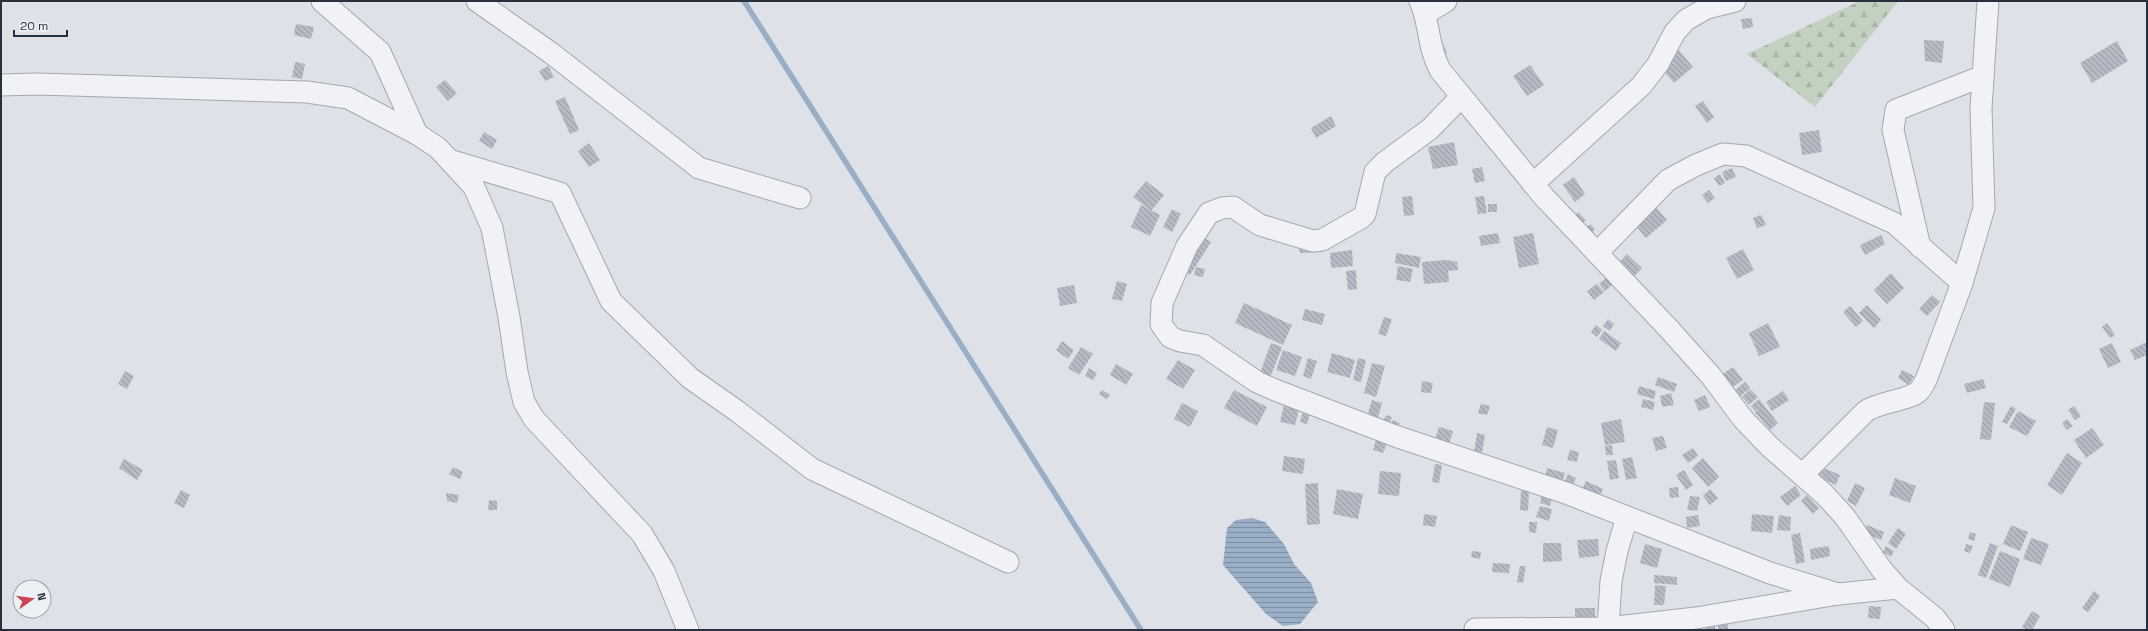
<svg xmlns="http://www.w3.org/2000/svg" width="2148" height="631" viewBox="0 0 2148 631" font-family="'Space Grotesk',sans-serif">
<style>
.forest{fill:url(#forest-firs)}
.water{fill:url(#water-rules)}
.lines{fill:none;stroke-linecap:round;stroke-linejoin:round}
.stream{stroke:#9aaec6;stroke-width:5.5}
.building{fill:url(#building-back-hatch)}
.street-casing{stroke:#a4a8b1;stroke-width:23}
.street{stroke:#f1f2f6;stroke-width:21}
</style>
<defs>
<pattern id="forest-firs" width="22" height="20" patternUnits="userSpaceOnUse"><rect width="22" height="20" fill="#c3d1c0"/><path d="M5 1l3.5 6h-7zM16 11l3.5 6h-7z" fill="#a8b4a6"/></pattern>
<pattern id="water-rules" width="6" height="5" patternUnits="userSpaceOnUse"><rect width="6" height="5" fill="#9aaec6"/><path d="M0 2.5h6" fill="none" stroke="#7e8ea2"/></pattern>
<pattern id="building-back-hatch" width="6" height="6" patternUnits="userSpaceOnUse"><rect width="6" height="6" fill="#b6bac4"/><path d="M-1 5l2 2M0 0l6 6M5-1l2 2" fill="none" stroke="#9498a0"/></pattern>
</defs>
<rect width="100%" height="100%" fill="#dee1e7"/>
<!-- forest -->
<polygon class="forest" points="1860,1 1898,1 1815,107 1747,54"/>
<!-- water -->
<polygon class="water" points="1252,518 1265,522 1284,544 1294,564 1311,583 1318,602 1300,624 1283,626 1266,614 1223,565 1227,528 1236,520"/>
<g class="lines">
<!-- stream -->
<polyline class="stream" points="744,1 1141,630"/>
</g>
<!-- building -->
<g class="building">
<polygon points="1752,18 1753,27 1743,29 1741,19"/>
<polygon points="296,24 314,27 311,39 294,35"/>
<polygon points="1924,40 1944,41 1942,63 1925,61"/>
<polygon points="2117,41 2128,61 2092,83 2080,63"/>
<polygon points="1444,46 1447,53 1440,56 1437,49"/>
<polygon points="1677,48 1693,67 1674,83 1658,64"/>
<polygon points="295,62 305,64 302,79 292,77"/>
<polygon points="1530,65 1544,85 1527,96 1513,76"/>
<polygon points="548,66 554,77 545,81 539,71"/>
<polygon points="445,80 457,93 448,101 436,87"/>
<polygon points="565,97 579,130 570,134 555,101"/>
<polygon points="1703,101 1714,117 1707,123 1695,106"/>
<polygon points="1331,116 1336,126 1316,138 1311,128"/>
<polygon points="1819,130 1822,152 1802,155 1799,133"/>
<polygon points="484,132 497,140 492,149 479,141"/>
<polygon points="1454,142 1458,165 1433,169 1428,147"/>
<polygon points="589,143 600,160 589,167 578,151"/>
<polygon points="1482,167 1485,181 1475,183 1472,169"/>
<polygon points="1732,168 1736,177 1726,181 1722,172"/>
<polygon points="1720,174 1725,183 1719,186 1714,178"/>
<polygon points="1574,177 1585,194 1575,202 1563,185"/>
<polygon points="1146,181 1164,195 1151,211 1133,197"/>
<polygon points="1709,190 1715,198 1708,203 1702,195"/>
<polygon points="1412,196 1414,215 1404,216 1402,197"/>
<polygon points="1484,196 1487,213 1478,214 1475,197"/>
<rect x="1488" y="204" width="9" height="8"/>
<polygon points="1653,204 1667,220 1646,238 1632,221"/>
<polygon points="1141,205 1160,215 1150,236 1131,227"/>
<polygon points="1172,209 1181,214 1172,232 1163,227"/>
<polygon points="1578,212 1586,220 1581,225 1573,218"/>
<polygon points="1761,215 1766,225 1757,228 1753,218"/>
<polygon points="1590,224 1595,229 1589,235 1584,229"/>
<polygon points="1498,233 1500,243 1481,246 1479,236"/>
<polygon points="1533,233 1539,264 1519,268 1513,237"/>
<polygon points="1881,235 1885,244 1865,255 1860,245"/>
<polygon points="1203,237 1211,242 1190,275 1182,270"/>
<polygon points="1322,244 1322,252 1300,253 1299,245"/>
<polygon points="1743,249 1754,270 1737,279 1726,258"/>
<polygon points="1352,250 1353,266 1331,268 1330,253"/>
<polygon points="1396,253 1421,257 1419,268 1395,263"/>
<polygon points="1627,254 1642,268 1629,282 1614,268"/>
<polygon points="1446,260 1457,262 1458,270 1448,271 1449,282 1424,284 1422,262"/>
<polygon points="1398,266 1413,269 1410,282 1396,280"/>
<polygon points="1196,267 1205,269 1203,277 1194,275"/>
<polygon points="1356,270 1357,289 1348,290 1346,271"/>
<polygon points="1891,273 1904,288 1887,304 1874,290"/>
<polygon points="1607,277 1613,284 1605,291 1599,284"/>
<polygon points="1117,281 1127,284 1122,301 1112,299"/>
<polygon points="1597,284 1604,292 1594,300 1587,291"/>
<polygon points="1074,285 1077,303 1060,306 1057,288"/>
<polygon points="1932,295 1940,302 1927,316 1919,309"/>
<polygon points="1244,303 1292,325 1283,345 1235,323"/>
<polygon points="1867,305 1881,320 1874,328 1859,313"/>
<polygon points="1850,306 1863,321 1856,327 1843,312"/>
<polygon points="1305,309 1325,314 1322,325 1302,320"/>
<polygon points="1384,317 1392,319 1386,336 1378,334"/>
<polygon points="1608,319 1614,324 1610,331 1603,326"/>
<polygon points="1768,323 1780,347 1759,356 1749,333"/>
<polygon points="2107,323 2115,335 2110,338 2102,327"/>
<polygon points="1596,325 1602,330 1597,337 1591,332"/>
<polygon points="1604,331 1621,343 1616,351 1599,339"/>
<polygon points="1062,341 1074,350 1068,359 1056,350"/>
<polygon points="2147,342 2147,355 2135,360 2130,350"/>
<polygon points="1271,343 1282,347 1270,378 1260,373"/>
<polygon points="2112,343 2121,362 2108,368 2099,349"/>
<polygon points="1081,347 1093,354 1079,375 1068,368"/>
<polygon points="1283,350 1302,357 1295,376 1276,370"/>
<polygon points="1332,353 1355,360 1350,378 1327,372"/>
<polygon points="1308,358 1317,361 1311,379 1303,376"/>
<polygon points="1358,358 1366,360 1361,382 1353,380"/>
<polygon points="1178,360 1195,370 1183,389 1166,379"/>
<polygon points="1372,363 1385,366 1376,397 1364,393"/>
<polygon points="1116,364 1133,374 1126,385 1110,375"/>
<polygon points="1733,367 1743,380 1727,391 1718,377"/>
<polygon points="1089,368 1097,373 1093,380 1085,376"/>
<polygon points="1902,370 1914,376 1909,385 1898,378"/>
<polygon points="125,371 134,376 127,389 118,384"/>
<polygon points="1658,377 1677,384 1674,392 1655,385"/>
<polygon points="1983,379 1986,388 1967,393 1964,384"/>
<polygon points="1422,381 1433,383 1431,393 1421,392"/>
<polygon points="1745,382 1750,388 1735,401 1729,395"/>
<polygon points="1639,386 1656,391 1654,399 1637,394"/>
<polygon points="1750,389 1758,397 1749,405 1742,397"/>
<polygon points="1102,390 1110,395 1107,399 1099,394"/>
<polygon points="1234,390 1267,407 1257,426 1224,408"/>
<polygon points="1783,391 1789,400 1772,411 1766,402"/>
<polygon points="1671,393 1674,405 1662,407 1660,396"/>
<polygon points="1705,395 1710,407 1699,411 1694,400"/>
<polygon points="1643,399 1655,402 1653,410 1641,407"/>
<polygon points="1759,399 1778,423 1770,430 1755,412 1760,408 1755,411 1751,406"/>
<polygon points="1372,400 1382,403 1376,424 1366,420"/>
<polygon points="1984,402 1995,403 1991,440 1980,439"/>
<polygon points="1182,403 1198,411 1190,427 1174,419"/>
<polygon points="1481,404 1490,406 1487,415 1478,413"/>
<polygon points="1284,405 1299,409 1295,425 1280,422"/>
<polygon points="2011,406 2016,409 2007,424 2002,422"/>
<polygon points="2074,406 2081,416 2075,420 2068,410"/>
<polygon points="1304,408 1311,410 1307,424 1300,422"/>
<polygon points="2018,411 2036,421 2027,436 2009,427"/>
<polygon points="1386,415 1392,417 1389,424 1383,422"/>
<polygon points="1621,419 1625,442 1605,445 1601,423"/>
<polygon points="2067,419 2073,426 2067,430 2062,423"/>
<polygon points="1393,420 1400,423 1396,430 1390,427"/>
<polygon points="1439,427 1453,431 1448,447 1434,442"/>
<polygon points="1547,427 1558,430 1553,448 1542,445"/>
<polygon points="2092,428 2104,445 2086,458 2074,440"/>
<polygon points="1477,433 1485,435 1482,453 1474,452"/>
<polygon points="1377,436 1388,440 1383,453 1373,450"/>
<polygon points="1663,436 1667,448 1656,451 1652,438"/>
<polygon points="1612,445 1613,455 1606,455 1605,446"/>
<polygon points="1693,448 1698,456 1688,463 1682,455"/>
<polygon points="1570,450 1579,452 1577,462 1567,460"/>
<polygon points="2067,453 2082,463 2062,495 2047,485"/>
<polygon points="1284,456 1305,459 1303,474 1282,471"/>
<polygon points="1632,457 1637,478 1626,480 1622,459"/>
<polygon points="1703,458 1719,477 1708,487 1692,468"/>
<polygon points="124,459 143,470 137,480 119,468"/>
<polygon points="1616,460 1619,478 1610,480 1607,461"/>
<polygon points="1435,464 1442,465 1439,483 1432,482"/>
<polygon points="1819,466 1840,475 1836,485 1815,476"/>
<polygon points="453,467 463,472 460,479 449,474"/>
<polygon points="1547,468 1565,473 1562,483 1545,479"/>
<polygon points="1684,470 1693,485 1686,490 1676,475"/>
<polygon points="1380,471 1401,473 1399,496 1378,494"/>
<polygon points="1568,474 1576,478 1573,485 1565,481"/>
<polygon points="1895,478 1916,486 1910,503 1889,495"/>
<polygon points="1586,481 1603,489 1598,500 1581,492"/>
<polygon points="1318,483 1320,524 1307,525 1305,484"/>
<polygon points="1855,483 1865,488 1856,506 1847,501"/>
<polygon points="1795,486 1801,495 1787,506 1780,497"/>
<polygon points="1678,487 1679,497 1670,498 1669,488"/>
<polygon points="1337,489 1363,494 1358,519 1333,514"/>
<polygon points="1710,489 1718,498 1710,505 1703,496"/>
<polygon points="181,490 190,495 184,508 174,503"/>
<polygon points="1521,491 1529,491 1528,511 1520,510"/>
<polygon points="446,493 459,495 457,503 447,501"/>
<polygon points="1542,495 1552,498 1550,506 1540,503"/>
<polygon points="1807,495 1819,508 1813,514 1801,501"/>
<polygon points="1690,496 1700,497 1697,511 1687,510"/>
<polygon points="489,500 497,501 497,510 488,510"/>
<polygon points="1540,506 1552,509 1549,521 1536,517"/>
<polygon points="1424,514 1437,516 1435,527 1423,525"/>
<polygon points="1752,514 1774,516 1772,533 1751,531"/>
<polygon points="1698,515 1700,526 1687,528 1686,517"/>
<polygon points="1779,515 1791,517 1790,531 1777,530"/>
<polygon points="1529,522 1537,522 1536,533 1529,532"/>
<polygon points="1867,525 1884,532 1881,540 1864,533"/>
<polygon points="2011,525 2028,532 2020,551 2003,544"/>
<polygon points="1898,528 1906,534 1896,549 1888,543"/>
<polygon points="1970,532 1976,534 1974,541 1968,539"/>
<polygon points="1800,533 1805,562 1796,564 1791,535"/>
<polygon points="2031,538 2049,544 2041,565 2023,559"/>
<polygon points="1598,539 1599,556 1579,558 1577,540"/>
<polygon points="1543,543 1561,543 1562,561 1543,562"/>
<polygon points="1990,543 1998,546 1986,578 1978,575"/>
<polygon points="1645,544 1662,549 1657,568 1640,563"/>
<polygon points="1966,544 1973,546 1970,553 1964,551"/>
<polygon points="1829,546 1830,556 1811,560 1810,549"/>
<polygon points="1886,546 1894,551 1891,557 1883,552"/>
<polygon points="1472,551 1481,552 1480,559 1471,557"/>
<polygon points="2000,551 2020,559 2010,587 1989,579"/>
<polygon points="1493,563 1510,564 1509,573 1492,572"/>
<polygon points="1520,566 1526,566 1523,583 1517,582"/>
<polygon points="1654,575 1677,577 1677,585 1654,583"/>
<polygon points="1655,585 1666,586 1664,605 1654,605"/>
<polygon points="2094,591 2100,596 2088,612 2082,608"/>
<polygon points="1869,606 1881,607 1880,619 1868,618"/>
<rect x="1575" y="608" width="20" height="9"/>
<polygon points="2032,611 2040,616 2032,630 2027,630 2022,627"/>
<polygon points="1728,622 1728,630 1718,630 1718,623"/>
<polygon points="1715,623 1715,630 1706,630 1705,624"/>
</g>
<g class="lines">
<defs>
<g id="street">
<polyline points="322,1 380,52 417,134"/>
<polyline points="477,1 551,53 699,168 800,198"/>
<path d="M1420 1C1430 23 1427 45 1440 70L1544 197 1669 329 1711 376 1743 419 1770 447 1824 494 1845 517 1882 570 1898 588 1935 618 1944 630"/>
<polyline points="1425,14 1446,1"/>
<polyline points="1,85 38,84 307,92 348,98 417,134 438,148 474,187 492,228 509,317 517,372 524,402 534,419 642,534 664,571 688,630"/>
<polyline points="1461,97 1430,129 1385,162 1375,172 1365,214 1361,218 1322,240 1313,241 1260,225 1233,207 1222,208 1209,213 1187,246 1162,303 1161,324 1170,337 1180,341 1203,345 1257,382 1275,390 1398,437 1566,493 1770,573 1838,594"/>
<polyline points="449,160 560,193 611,301 690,378 737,411 812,469 1008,562"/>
<polyline points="1533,184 1641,86 1658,64 1675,32 1686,20 1707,8 1735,1"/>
<polyline points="1920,247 1893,130 1896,110 1983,76"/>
<polyline points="1597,253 1668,180 1696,165 1723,154 1746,156 1894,223 1962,283"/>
<path d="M1802 475 1866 411C1880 402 1910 400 1919 391 1922 388 1924 383 1926 380L1962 283 1984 208 1981 108 1988 1"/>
<polyline points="1608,628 1611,581 1617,551 1627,517"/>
<polyline points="1475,629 1608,628 1696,618 1838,594 1898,588"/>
</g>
</defs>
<!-- street casing -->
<use href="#street" class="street-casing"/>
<!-- street -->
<use href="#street" class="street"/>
</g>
<!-- border -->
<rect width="2148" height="631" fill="none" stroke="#282f3d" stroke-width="4"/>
<!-- north arrow -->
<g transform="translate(32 599) rotate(76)"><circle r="19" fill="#edf0f5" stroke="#9ea3ab"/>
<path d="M0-3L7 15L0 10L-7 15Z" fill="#c94755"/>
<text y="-6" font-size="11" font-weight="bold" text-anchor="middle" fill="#282f3d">N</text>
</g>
<!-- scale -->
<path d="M14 30v6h53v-6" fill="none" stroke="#282f3d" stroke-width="2"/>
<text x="20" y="30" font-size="12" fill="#282f3d" stroke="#edf0f5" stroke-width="3" paint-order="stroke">20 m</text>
</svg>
